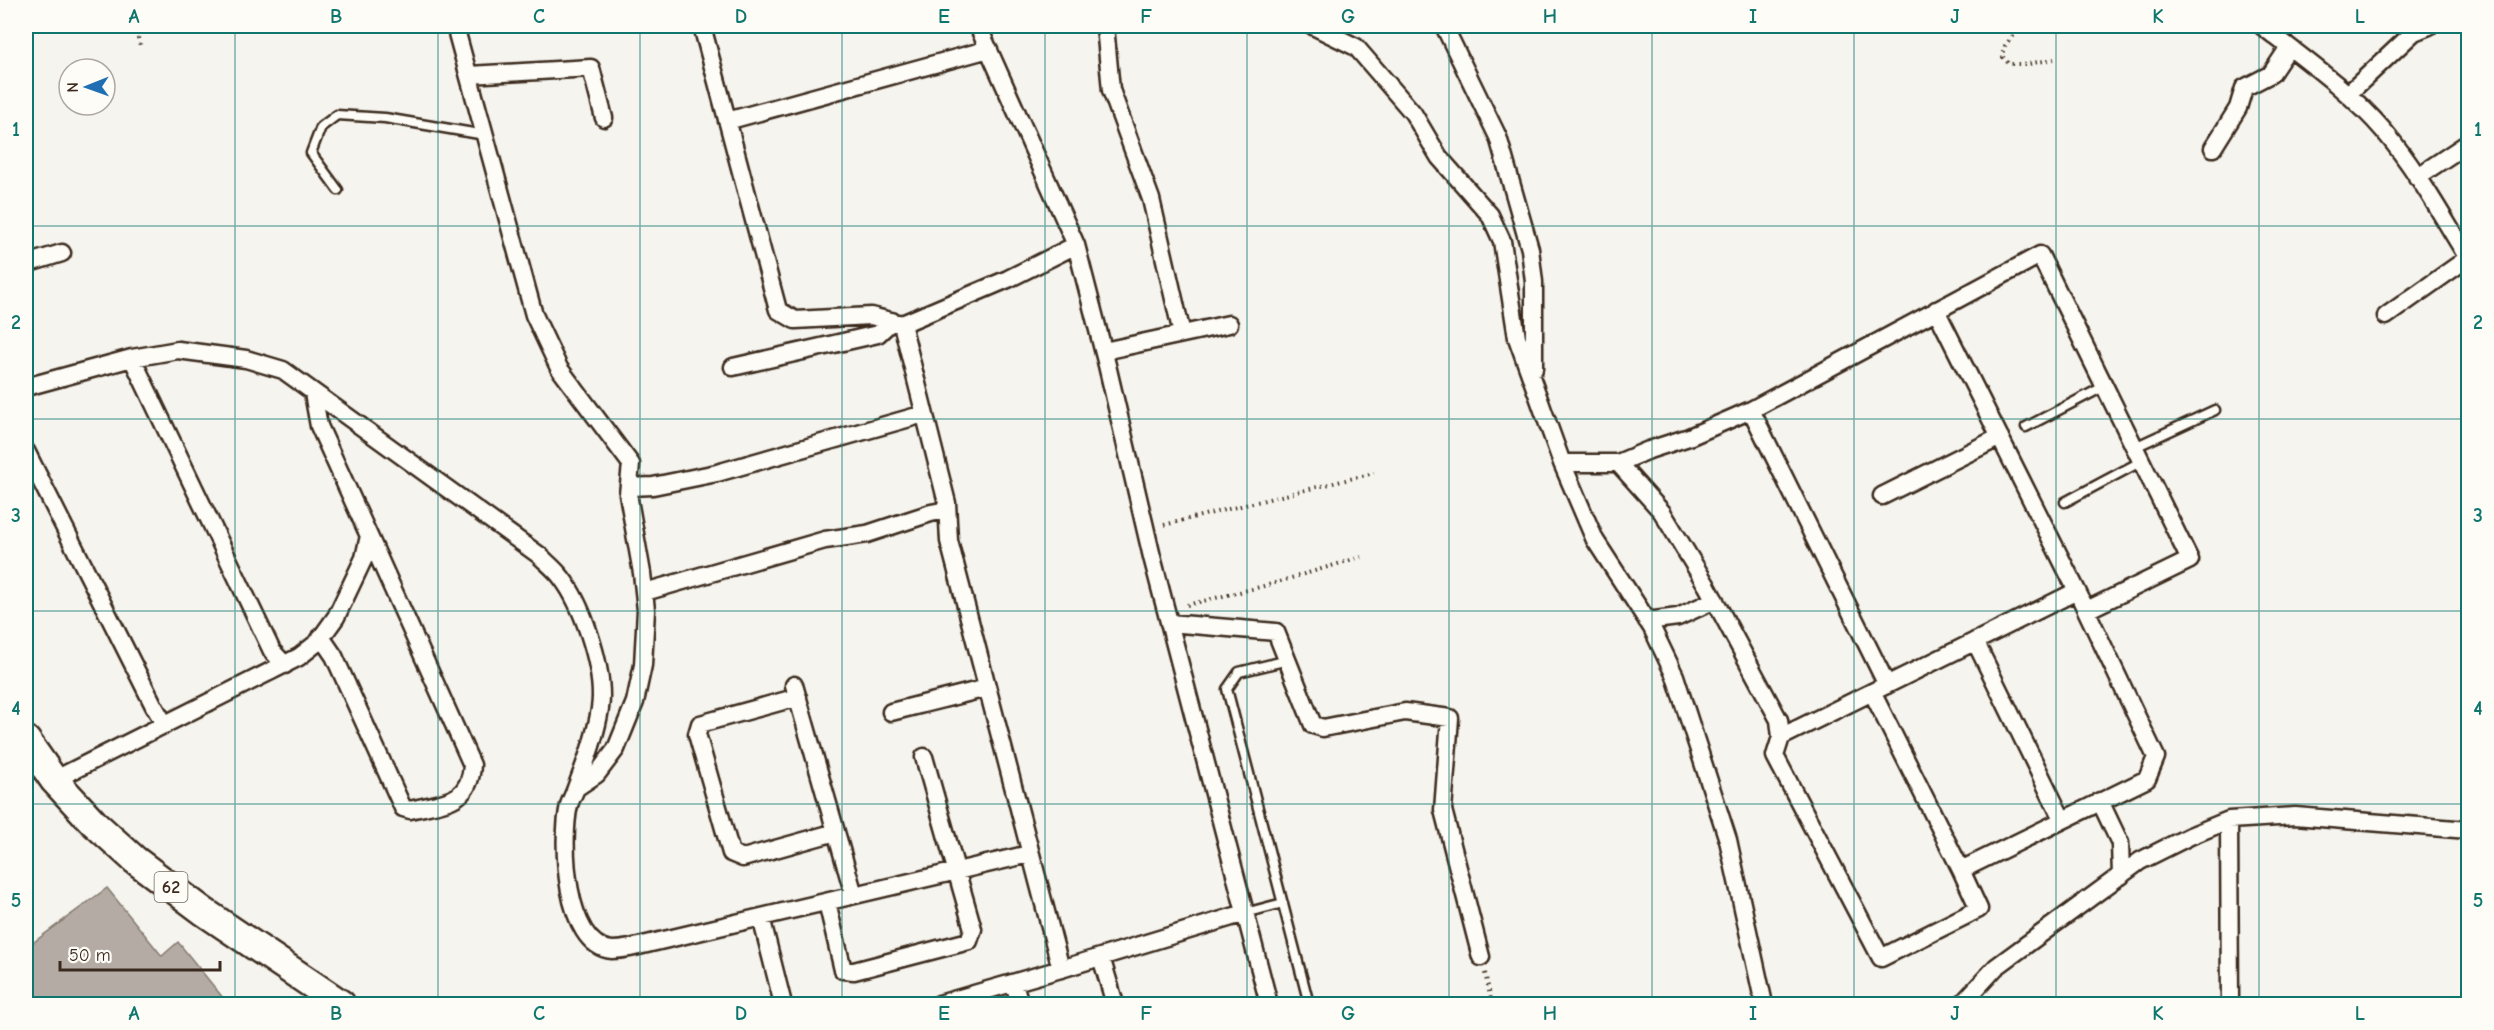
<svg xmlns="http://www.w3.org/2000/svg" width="2494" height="1030" viewBox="0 0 2494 1030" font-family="'Comic Neue',sans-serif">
  <rect width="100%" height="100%" fill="#f5f4ee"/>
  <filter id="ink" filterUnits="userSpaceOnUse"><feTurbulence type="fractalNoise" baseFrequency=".0167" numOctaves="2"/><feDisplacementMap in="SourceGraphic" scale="12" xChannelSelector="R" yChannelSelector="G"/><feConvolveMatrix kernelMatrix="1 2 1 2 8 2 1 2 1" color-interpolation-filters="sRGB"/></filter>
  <g filter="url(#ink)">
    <path fill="#b4aca4" stroke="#84786e" stroke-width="1.5" d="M 107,888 L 162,956 L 178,942 L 228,1004 L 26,1004 L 26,948 Z"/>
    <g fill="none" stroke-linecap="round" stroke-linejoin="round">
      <g stroke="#3b2a1e" stroke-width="13">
        <path id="lane" d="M 338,190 L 311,153 L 321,127 L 337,115 L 385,118 L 485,135
          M 2026,427 L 2105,386
          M 2135,447 L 2215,410
          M 2065,502 L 2142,461
          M 1288,660 L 1239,672 L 1227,689 L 1309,1004
          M 1245,913 L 1283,903"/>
      </g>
      <g stroke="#3b2a1e" stroke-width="21">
        <path id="street" d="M 455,26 L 534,315 L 559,368 L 631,464 L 628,494 L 642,573 L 646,610 L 643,665 L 635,702 L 616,749 L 597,774 L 576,788
          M 702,26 L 778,310 L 795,320 L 871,316 L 902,324 L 1008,279 L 1076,245
          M 978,26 L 1076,245 L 1107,365 L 1152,557 L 1269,1004
          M 1105,26 L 1111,90 L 1151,199 L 1182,334
          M 1313,26 L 1356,47 L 1413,113 L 1439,157 L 1490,215 L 1502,241 L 1517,338 L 1562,463 L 1595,540 L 1652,628 L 1675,676 L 1728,840 L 1764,1004
          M 1444,26 L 1498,137 L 1530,249 L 1534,282 L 1534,369
          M 2262,26 C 2304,59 2349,90 2384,131 C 2417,170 2442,216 2468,258
          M 469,75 L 591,68 L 604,118
          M 2348,94 L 2414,32 L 2429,26
          M 727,121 L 989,49
          M 2213,148 L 2238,108 L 2244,88 L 2271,74 L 2289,47
          M 2417,177 L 2468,143
          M 26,264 L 62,253
          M 1936,310 L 2077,591
          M 2386,316 L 2468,258
          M 902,324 L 947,503 L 949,541 L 1061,969 L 1245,913
          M 1104,351 L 1229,324
          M 132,358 L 272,651 L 285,665
          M 733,367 L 878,334 L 892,321
          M 26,387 L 132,358 L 178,350 L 246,359 L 283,370 L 539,555 C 546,562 555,569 561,577 C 583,605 601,662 601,696 C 601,722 585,765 576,788 C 574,794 571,799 569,805 C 561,839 564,946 612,950 C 618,950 625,949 630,948 L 1029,854
          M 1751,410 L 1887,685
          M 26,451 L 154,706 L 165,725
          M 1562,463 L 1618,463 L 1649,450 L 1689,437 L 1751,410 L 2040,255 L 2190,560 L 2087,610
          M 1618,463 L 1662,512 L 1707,586 L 1779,720 L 1781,737 L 1775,756 L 1881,958 L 1979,909 L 1961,870 L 2147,779 L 2156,757 L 2077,591 L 1781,737
          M 629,487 L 653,486 L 717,473 L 924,414
          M 1882,496 L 2000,437
          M 645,592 L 825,540 L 867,534 L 931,513 L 947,510
          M 1647,621 L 1678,617 L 1715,600
          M 1169,623 L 1276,632 L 1313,725 L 1323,728 L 1405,712 L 1450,718 L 1443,810 L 1481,957
          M 321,637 L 334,656 L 403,808 L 410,810 C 442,802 470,804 472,765 L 369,536
          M 1975,641 L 2062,819
          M 794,685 L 854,895
          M 1872,692 L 1961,870
          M 798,697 L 700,724 L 697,734 L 731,853 L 743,858 L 836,832
          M 891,712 L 987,688
          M 54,780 L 299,657 L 318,642 L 336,617 L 364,558 L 369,536 L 319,426 L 313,393
          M 2100,801 L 2120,843 L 2121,876
          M 2229,820 L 2230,1004
          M 827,902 L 843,970 L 854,971 L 969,941 L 973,929 L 924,757
          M 761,917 L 783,1004
          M 1101,957 L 1115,1004
          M 1014,983 L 1020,1004
          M 939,1004 L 1061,969
          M 1962,1004 L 1996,967 L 2140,861 L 2190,836 L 2229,820 L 2295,816 L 2468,830"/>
      </g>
      <g stroke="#3b2a1e" stroke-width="32">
        <path id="primary" d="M 26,740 L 54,780 L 93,822 L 135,860 L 203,911 L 341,1004"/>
      </g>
      <path stroke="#3b2a1e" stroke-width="4" stroke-dasharray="1.5 4.5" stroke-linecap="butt" d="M 135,26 L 141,49
        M 2020,26 L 2005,46 L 2003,57 L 2009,64 L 2028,64 L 2054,59
        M 1164,525 L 1374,473
        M 1187,605 L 1268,585 L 1361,557
        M 1485,973 L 1492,1004"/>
      <use href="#lane" stroke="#fdfcf7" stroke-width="8"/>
      <use href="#street" stroke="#fdfcf7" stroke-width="16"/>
      <use href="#primary" stroke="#fdfcf7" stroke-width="27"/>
    </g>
  </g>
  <path fill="none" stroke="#0f766e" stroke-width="1.5" stroke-opacity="0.55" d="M 235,26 L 235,1004M 438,26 L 438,1004M 640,26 L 640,1004M 842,26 L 842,1004M 1045,26 L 1045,1004M 1247,26 L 1247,1004M 1449,26 L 1449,1004M 1652,26 L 1652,1004M 1854,26 L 1854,1004M 2056,26 L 2056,1004M 2259,26 L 2259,1004M 26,226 L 2468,226M 26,419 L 2468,419M 26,611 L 2468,611M 26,804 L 2468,804"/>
  <g text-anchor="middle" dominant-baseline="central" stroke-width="6" stroke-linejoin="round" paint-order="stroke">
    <rect fill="#fdfcf7" stroke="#75695f" stroke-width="1.5" x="154.5" y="872" width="33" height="30" rx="4.5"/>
    <g font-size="18" font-weight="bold" fill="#3b2a1e">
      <text x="171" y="887">62</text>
    </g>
  </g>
  <rect width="2494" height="1030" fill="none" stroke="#fdfcf7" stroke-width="66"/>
  <g transform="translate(87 87) rotate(269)"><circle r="28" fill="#fdfcf7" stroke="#afa8a0" stroke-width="1.5"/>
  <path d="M0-4.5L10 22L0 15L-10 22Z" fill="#1f6fb2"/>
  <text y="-9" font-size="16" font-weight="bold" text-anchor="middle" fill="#3b2a1e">N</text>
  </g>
  <path d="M60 961v9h160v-9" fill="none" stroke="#3b2a1e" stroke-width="3"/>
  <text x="69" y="961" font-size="18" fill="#3b2a1e" stroke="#fdfcf7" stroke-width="4.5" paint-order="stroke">50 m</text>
  <rect x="33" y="33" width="2428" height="964" fill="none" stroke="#0f766e" stroke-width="2"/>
  <g font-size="20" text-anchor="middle" font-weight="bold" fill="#0f766e">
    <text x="134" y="23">A</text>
    <text x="336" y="23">B</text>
    <text x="539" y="23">C</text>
    <text x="741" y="23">D</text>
    <text x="944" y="23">E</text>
    <text x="1146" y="23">F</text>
    <text x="1348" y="23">G</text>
    <text x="1550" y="23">H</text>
    <text x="1753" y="23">I</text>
    <text x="1955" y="23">J</text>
    <text x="2158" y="23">K</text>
    <text x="2360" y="23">L</text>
    <text x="16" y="136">1</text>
    <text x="2478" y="136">1</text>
    <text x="16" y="329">2</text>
    <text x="2478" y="329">2</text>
    <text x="16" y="522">3</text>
    <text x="2478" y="522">3</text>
    <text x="16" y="715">4</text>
    <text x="2478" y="715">4</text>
    <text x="16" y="907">5</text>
    <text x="2478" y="907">5</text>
    <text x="134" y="1020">A</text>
    <text x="336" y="1020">B</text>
    <text x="539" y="1020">C</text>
    <text x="741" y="1020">D</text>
    <text x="944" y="1020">E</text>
    <text x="1146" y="1020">F</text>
    <text x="1348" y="1020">G</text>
    <text x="1550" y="1020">H</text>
    <text x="1753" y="1020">I</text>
    <text x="1955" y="1020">J</text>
    <text x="2158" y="1020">K</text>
    <text x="2360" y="1020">L</text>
  </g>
</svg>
